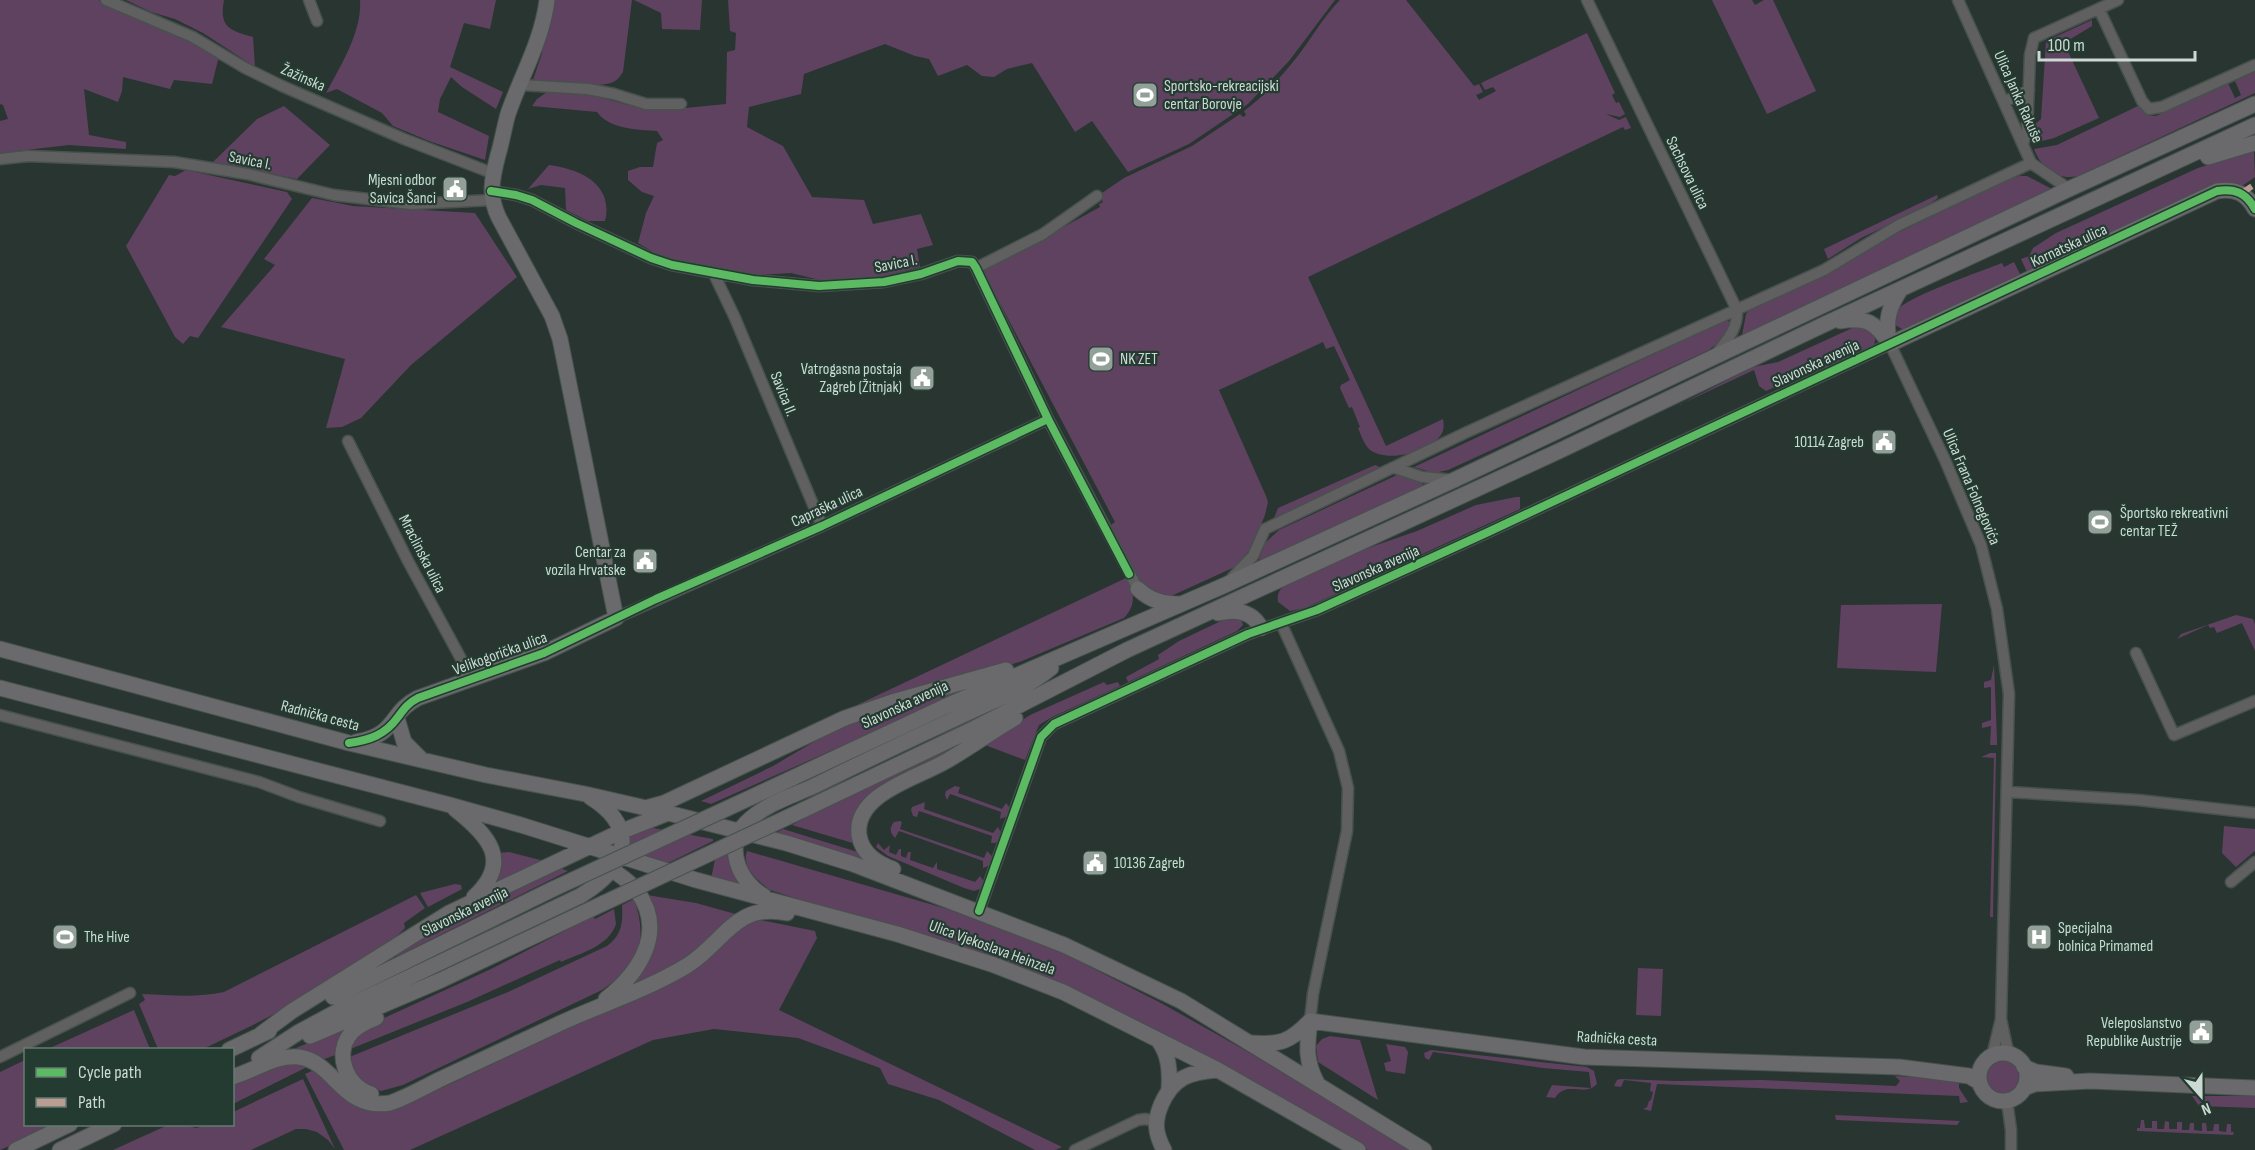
<svg xmlns="http://www.w3.org/2000/svg" width="2255" height="1150" viewBox="0 0 2255 1150" font-family="'Sofia Sans Condensed',sans-serif">
  <rect width="100%" height="100%" fill="#293530"/>
  <path fill="#5f4260" d="M 0,0 L 98,0 L 178,34 L 229,61 L 218,60 L 212,84 L 174,80 L 170,89 L 123,77 L 122,91 L 118,102 L 84,89 L 89,135 L 126,142 L 126,149 L 69,145 L 0,153 L 0,121 L 8,119 L 3,105 L 0,104 Z
    M 126,0 L 224,0 C 219,27 229,30 253,37 L 255,67 L 203,33 L 175,19 L 151,12 Z
    M 360,0 L 496,0 L 490,29 L 464,23 L 450,67 L 503,92 L 496,109 L 462,87 L 451,77 L 440,99 L 438,112 L 489,136 L 485,160 L 429,141 L 393,126 L 382,113 L 337,89 L 326,93 C 341,65 362,32 360,0 Z
    M 551,0 L 632,0 L 623,72 C 620,76 618,80 613,82 C 601,88 546,86 533,80 L 542,53 L 541,46 Z
    M 634,0 L 702,0 L 700,30 L 662,29 L 661,13 Z
    M 728,0 L 1335,0 L 1289,61 L 1248,104 L 1189,144 L 1128,172 L 1092,121 L 1075,132 L 1032,63 L 1007,69 L 994,77 L 982,76 L 967,65 L 938,76 L 929,59 L 915,56 L 885,44 L 804,74 L 801,94 L 749,107 L 747,127 L 783,146 L 812,197 L 864,200 L 873,224 L 921,214 L 933,245 L 917,249 L 920,267 L 884,276 L 845,279 L 820,280 L 791,273 L 741,276 L 670,262 L 638,243 L 646,213 L 654,196 L 642,192 L 628,180 L 628,171 L 640,167 L 653,167 L 657,143 L 663,140 L 657,131 C 638,130 609,129 597,112 L 532,106 L 537,99 L 547,92 L 581,92 L 635,107 L 665,110 L 726,104 L 727,52 L 735,50 L 736,33 L 730,31 Z
    M 1340,0 L 1406,0 L 1474,86 L 1479,84 L 1483,92 L 1476,95 L 1479,100 L 1496,91 L 1493,87 L 1485,90 L 1481,83 L 1587,33 L 1615,93 L 1612,95 L 1616,103 L 1619,102 L 1625,114 L 1620,117 L 1606,114 L 1619,120 L 1626,117 L 1631,128 L 1625,130 L 1623,127 L 1308,277 L 1386,446 L 1443,419 C 1444,424 1444,429 1442,433 C 1432,452 1386,464 1369,449 C 1364,444 1361,435 1358,428 L 1360,427 L 1352,407 L 1349,408 L 1340,388 L 1341,385 L 1350,380 L 1334,346 L 1326,349 L 1323,342 L 1219,390 L 1266,496 L 1268,502 L 1265,515 L 1252,547 L 1237,566 L 1169,597 L 1144,590 L 1111,525 L 1115,522 L 983,271 L 1100,207 L 1099,204 L 1103,202 L 1099,195 L 1124,178 L 1192,146 L 1240,114 L 1243,117 L 1246,115 L 1244,111 C 1264,96 1282,76 1297,57 C 1312,38 1323,17 1340,0 Z
    M 1712,0 L 1752,0 L 1755,5 L 1764,0 L 1773,0 L 1816,91 L 1767,114 Z
    M 2092,20 L 2092,26 L 2064,43 L 2099,118 L 2054,138 L 2034,143 L 2033,126 L 2041,119 L 2046,41 Z
    M 2255,71 L 2255,93 L 2078,176 C 2058,181 2041,168 2034,149 L 2057,145 L 2140,105 L 2147,115 L 2156,116 L 2228,83 L 2235,98 L 2241,95 L 2235,81 Z
    M 284,106 L 330,145 L 297,179 L 213,162 L 257,119 Z
    M 2252,151 L 2254,152 L 2255,177 L 2242,186 L 2232,183 L 2219,184 L 2027,272 L 2021,259 L 2029,256 L 2033,248 L 2056,233 L 2198,168 Z
    M 549,165 C 580,169 614,184 605,221 L 588,221 L 566,210 L 565,188 L 541,185 L 528,189 Z
    M 186,170 L 287,192 L 292,199 L 198,338 L 190,336 L 183,344 L 175,337 L 126,246 L 169,175 L 175,176 Z
    M 2020,176 L 2027,176 L 2050,188 L 2051,192 L 1745,338 L 1742,335 L 1746,314 L 1749,310 L 1865,249 L 2010,178 Z
    M 1937,195 L 1938,198 L 1925,207 L 1861,238 L 1828,259 L 1824,249 Z
    M 312,198 L 353,206 L 475,213 L 517,277 L 411,365 L 361,418 L 342,427 L 326,428 L 345,359 L 221,327 L 275,265 L 264,259 Z
    M 2014,262 L 2021,276 L 1904,330 L 1895,325 C 1894,320 1893,316 1896,311 C 1906,297 1982,271 2002,263 L 2004,267 Z
    M 1726,320 L 1730,322 C 1728,335 1719,342 1709,350 L 1448,470 L 1434,473 L 1414,467 Z
    M 1859,325 L 1864,325 L 1876,336 L 1874,345 L 1815,374 L 1812,370 L 1766,391 L 1759,386 L 1754,370 L 1679,405 L 1753,367 L 1778,362 Z
    M 1375,465 L 1382,468 L 1274,518 L 1278,508 Z
    M 1397,475 L 1422,483 L 1424,486 L 1260,561 L 1259,559 L 1265,543 L 1279,530 Z
    M 1516,497 L 1520,497 L 1520,509 L 1305,608 L 1290,611 L 1278,602 C 1277,594 1279,590 1285,585 L 1368,548 L 1417,531 L 1476,505 Z
    M 1126,578 C 1134,593 1137,604 1124,618 L 1022,661 L 986,673 L 858,707 L 857,705 Z
    M 1942,604 L 1936,672 L 1837,668 L 1841,605 Z
    M 2236,615 L 2253,619 L 2255,624 L 2255,651 L 2242,623 L 2217,633 L 2214,627 L 2210,628 L 2208,625 L 2177,639 L 2181,634 Z
    M 1227,618 L 1241,618 L 1243,625 L 1237,631 L 1128,682 L 1126,677 L 1159,659 L 1158,655 L 1179,641 Z
    M 1994,665 L 1997,740 L 1997,745 L 1990,745 L 1991,726 L 1982,728 L 1982,723 L 1991,720 L 1991,687 L 1984,688 L 1984,682 L 1991,680 Z
    M 1104,682 L 1107,685 L 1118,682 L 1120,686 L 1052,717 L 1039,725 L 1025,760 L 985,745 L 1030,715 Z
    M 953,692 L 955,693 L 954,696 L 711,804 L 701,801 L 773,766 L 822,737 L 871,715 Z
    M 973,738 L 884,786 L 856,844 L 792,825 L 820,809 L 954,745 Z
    M 1990,753 L 1996,753 L 1993,917 L 1990,917 L 1994,758 L 1981,757 Z
    M 955,786 L 960,787 L 958,793 L 1002,809 L 1006,803 L 1010,808 L 1008,816 L 1000,819 L 1001,812 L 950,794 L 947,800 L 945,795 L 946,791 Z
    M 925,802 L 924,809 L 993,833 L 998,827 L 1001,833 L 999,840 L 995,843 L 991,843 L 992,836 L 919,811 L 917,817 L 913,816 L 911,810 L 912,807 Z
    M 900,821 L 902,822 L 900,829 L 984,858 L 987,851 L 992,856 L 991,865 L 983,868 L 983,861 L 899,831 L 895,838 C 890,833 889,828 894,822 Z
    M 2224,826 L 2255,829 L 2255,851 L 2236,867 L 2222,853 Z
    M 653,828 L 713,839 L 713,841 L 664,865 L 628,852 L 628,834 Z
    M 783,829 L 861,853 L 864,861 L 774,834 Z
    M 719,840 L 729,843 L 730,866 L 739,885 L 711,879 Z
    M 878,843 L 884,850 L 890,845 L 889,852 L 896,855 L 899,849 L 901,849 L 901,856 L 906,858 L 908,852 L 911,852 L 910,860 L 933,868 L 937,862 L 937,869 L 975,882 L 980,876 L 984,882 L 983,888 L 974,891 L 964,888 L 888,856 L 876,847 Z
    M 747,851 L 985,920 L 1055,949 L 1161,1003 L 1243,1049 L 1410,1150 L 1368,1150 L 1200,1053 L 1055,982 L 770,890 C 758,881 741,868 747,851 Z
    M 509,852 L 544,861 L 495,884 L 493,882 L 498,853 Z
    M 557,867 L 568,871 L 398,956 L 394,956 L 433,929 Z
    M 455,884 L 461,885 L 462,889 L 428,907 L 420,893 Z
    M 416,895 L 425,908 L 404,923 L 405,928 L 390,943 L 309,996 L 251,1026 L 203,1049 L 158,1049 L 139,1004 L 145,1000 L 142,994 C 169,995 197,998 224,992 Z
    M 647,895 L 696,903 L 739,915 L 680,963 L 632,986 C 662,947 656,940 647,895 Z
    M 634,899 C 649,942 638,965 602,990 L 403,1085 L 381,1091 L 361,1084 L 347,1058 L 508,992 L 607,946 C 622,935 623,923 622,905 Z
    M 614,909 L 616,924 C 609,946 581,953 561,962 L 560,960 L 467,1002 L 348,1050 L 351,1042 L 371,1024 L 491,969 L 593,916 L 595,919 Z
    M 751,918 L 815,931 L 817,938 L 779,1010 L 1062,1147 L 1055,1150 L 1035,1150 L 939,1100 L 888,1084 L 880,1068 L 798,1038 L 714,1029 L 653,1040 L 410,1150 L 344,1150 L 305,1074 L 314,1070 L 347,1097 L 412,1102 L 588,1019 Z
    M 1638,968 L 1663,969 L 1661,1016 L 1636,1015 Z
    M 134,1010 L 150,1049 L 47,1049 L 50,1048 Z
    M 345,1028 L 338,1054 L 319,1061 L 295,1051 L 296,1048 Z
    M 1330,1036 L 1360,1040 L 1378,1100 L 1318,1062 L 1316,1046 L 1322,1039 Z
    M 1386,1044 L 1405,1047 L 1408,1052 L 1405,1074 L 1386,1071 L 1384,1063 L 1391,1061 Z
    M 1431,1050 L 1587,1067 L 1594,1071 L 1597,1084 C 1584,1098 1567,1079 1555,1098 L 1546,1097 L 1552,1085 L 1591,1088 L 1589,1072 L 1543,1068 L 1433,1052 L 1429,1060 L 1425,1058 L 1424,1053 Z
    M 25,1060 L 26,1124 L 49,1125 L 30,1137 L 0,1150 L 0,1072 Z
    M 286,1061 L 309,1066 L 233,1104 L 233,1083 Z
    M1987 1077a16 16 0 1 1 32 0a16 16 0 1 1-32 0Z
    M 1895,1076 L 1959,1079 L 1959,1088 L 1968,1102 L 1960,1103 L 1959,1096 L 1657,1084 L 1651,1111 L 1643,1109 L 1647,1107 L 1649,1101 L 1651,1100 L 1653,1092 L 1650,1091 L 1651,1083 L 1624,1080 L 1621,1087 L 1614,1086 L 1617,1080 L 1621,1079 L 1676,1081 L 1761,1080 L 1896,1086 L 1900,1081 Z
    M 303,1079 L 335,1149 L 328,1140 L 317,1132 L 306,1129 L 296,1129 L 251,1150 L 113,1150 L 168,1125 L 185,1125 L 196,1128 L 206,1125 L 232,1124 L 233,1112 Z
    M 2192,1096 L 2255,1096 L 2255,1108 L 2199,1106 Z
    M 1835,1115 L 1960,1121 L 1957,1125 L 1836,1120 Z
    M 2141,1120 L 2144,1120 L 2145,1128 L 2152,1128 L 2152,1121 L 2157,1121 L 2157,1129 L 2164,1129 L 2165,1121 L 2169,1122 L 2169,1129 L 2177,1129 L 2177,1122 L 2182,1122 L 2182,1130 L 2189,1130 L 2190,1123 L 2194,1123 L 2194,1130 L 2202,1131 L 2202,1123 L 2206,1123 L 2207,1131 L 2213,1131 L 2214,1124 L 2219,1124 L 2219,1131 L 2226,1132 L 2227,1124 L 2231,1124 L 2231,1132 L 2234,1132 L 2233,1135 L 2137,1131 L 2137,1128 L 2140,1128 Z"/>
  <g fill="none" stroke-linecap="round" stroke-linejoin="round">
    <g stroke="#47524d" stroke-width="13">
      <path id="street" d="M 106,0 L 193,37 L 245,68 L 282,86 L 404,139 L 492,173
        M 309,0 L 317,21
        M 1587,0 L 1737,310 C 1738,328 1728,339 1717,353
        M 1958,0 L 2031,163 L 2069,189
        M 2099,9 L 2142,101 L 2149,109 L 2162,107 L 2255,65
        M 521,85 L 588,89 L 614,94 L 646,104 L 681,104
        M 2004,102 L 2029,90
        M 2023,143 L 2027,133 L 2030,55 L 2034,38 L 2118,0
        M 0,159 L 28,156 L 174,162 L 247,174 L 334,195 L 411,204 L 492,200
        M 491,191 L 516,195 L 532,200 L 576,223 L 651,258 L 672,265 L 753,280 L 819,286 L 884,282 L 921,274 L 958,261 L 972,262 L 976,268 L 1048,419 L 1138,589
        M 976,268 L 1043,234 L 1097,196
        M 714,274 L 735,318 L 822,526
        M 348,441 L 408,561 L 472,679
        M 1395,468 L 1422,477 L 1454,480
        M 1232,578 L 1253,556 L 1265,529 L 1465,433 L 1824,270 L 1899,225 L 2031,163
        M 616,618 L 822,526 L 1048,419
        M 1281,623 L 1339,751 L 1348,788 L 1347,831 L 1313,994 L 1310,1021
        M 2136,653 L 2174,735 L 2255,701
        M 0,715 L 259,782 L 299,797 L 380,821
        M 2008,792 L 2138,800 L 2255,813
        M 2231,882 L 2255,862
        M 979,911 L 1041,737 L 1054,724 L 1248,634 L 1317,610 L 1486,533 L 1890,344 L 1945,460 L 1981,545 L 1997,609 L 2009,694 L 2001,1019 L 2007,1047 L 2011,1055
        M 1992,1056 L 2001,1019
        M 0,1057 L 130,993
        M 2007,1101 L 2011,1130 L 2011,1150
        M 1075,1150 L 1138,1120 L 1145,1119 L 1156,1121"/>
    </g>
    <g stroke="#47524d" stroke-width="17">
      <path id="secondary" d="M 2208,157 L 2255,143
        M 1840,321 C 1867,317 1875,322 1890,344
        M 1889,341 C 1885,321 1889,306 1901,289
        M 1890,344 L 2217,191 C 2235,188 2246,193 2255,209
        M 1138,589 C 1151,601 1163,604 1181,604
        M 1218,613 C 1236,609 1252,611 1261,628
        M 0,649 L 349,743 L 486,775 L 585,794 L 668,813 L 786,843 L 853,864 L 1064,945 L 1181,1001 L 1424,1150
        M 0,688 L 450,805 L 521,825 L 696,880 L 897,934 L 994,965 L 1063,992 L 1218,1070 L 1358,1150
        M 397,718 L 404,742 L 420,758
        M 356,742 C 398,735 389,712 418,698 L 544,653 L 616,618 L 560,339 L 552,316 L 499,218 C 488,196 492,178 498,155 C 502,142 504,128 508,114 C 521,76 542,41 547,0
        M 754,796 L 944,707 L 1223,586 L 1454,480 L 2069,189 L 2255,104
        M 649,807 L 664,803 L 845,718 L 892,702 L 1006,670
        M 455,809 C 488,835 513,861 474,897
        M 803,810 L 975,728 L 1127,650 L 1559,451 L 1825,324 L 2255,125
        M 605,864 C 615,873 628,879 637,891 C 667,932 639,973 606,999
        M 893,869 C 877,863 862,854 859,835 C 854,793 919,778 948,760 C 971,747 992,731 1015,718
        M 764,896 C 739,882 724,846 746,823 C 763,805 792,796 814,786 C 863,762 913,738 963,715 C 992,701 1026,689 1051,668
        M 333,997 L 553,889
        M 1310,1021 L 1584,1057 L 1899,1067 L 1969,1076 L 1979,1082
        M 1310,1021 C 1307,1046 1305,1060 1317,1083
        M 261,1034 L 292,1011 L 449,913 L 620,832 L 668,813
        M 310,1036 L 439,981 L 604,903
        M 1158,1040 C 1169,1054 1170,1071 1169,1088
        M 1252,1043 C 1280,1045 1290,1042 1310,1021
        M 229,1050 L 269,1031
        M1979 1077a24 24 0 1 1 48 0a24 24 0 1 1-48 0Z
        M 259,1058 L 299,1032 L 338,1011 L 580,896 C 625,869 642,829 590,797
        M 2024,1067 L 2036,1072 L 2066,1076
        M 232,1077 C 254,1071 276,1054 299,1057 C 335,1062 342,1111 390,1103 C 408,1097 426,1086 443,1078 C 483,1059 523,1041 563,1022 C 605,1003 649,989 688,965 C 725,941 736,902 787,913
        M 2024,1088 L 2035,1084 L 2090,1081 L 2255,1088
        M 371,1094 C 346,1086 333,1053 352,1032 C 358,1026 368,1021 376,1018
        M 16,1150 L 70,1124
        M 60,1150 L 114,1124
        M 1164,1150 C 1155,1133 1154,1122 1161,1105 C 1173,1077 1190,1072 1218,1070"/>
    </g>
    <use href="#street" stroke="#606061" stroke-width="10"/>
    <use href="#secondary" stroke="#6a696c" stroke-width="15"/>
    <g stroke="#47524d" stroke-width="17" stroke-linecap="butt">
      <path id="secondary-bridge" d="M 553,889 L 754,796
        M 604,903 L 803,810"/>
    </g>
    <use href="#secondary-bridge" stroke="#6a696c" stroke-width="15"/>
    <path stroke="#b99d93" stroke-width="6" stroke-dasharray="12 6" stroke-linecap="butt" d="M 2242,193 L 2255,184"/>
    <g stroke="#233b31" stroke-width="11">
      <path id="cycleway" d="M 491,191 L 516,195 L 532,200 L 576,223 L 651,258 L 672,265 L 753,280 L 819,286 L 884,282 L 921,274 L 958,261 L 972,262 L 976,268 L 1048,419 L 1129,574
        M 349,743 C 370,740 385,735 398,717 C 404,709 408,703 418,698 L 544,653 L 656,599 L 822,526 L 1048,419
        M 979,911 L 1041,737 L 1054,724 L 1248,634 L 1317,610 L 1486,533 L 2217,191 C 2235,188 2246,193 2255,209"/>
    </g>
    <use href="#cycleway" stroke="#5cba63" stroke-width="8"/>
  </g>
  <defs>
    <g id="stadium-square" transform="scale(1.35)"><rect x="-9" y="-9" width="18" height="18" rx="4" fill="#93a09a" stroke="#233b31"/><path d="M0-5a6.5 5 0 1 0 0 10a6.5 5 0 1 0 0-10ZM-3.5-1.8h7v3.6h-7Z" fill="#fff"/></g>
    <g id="civic-square" transform="scale(1.35)"><rect x="-9" y="-9" width="18" height="18" rx="4" fill="#93a09a" stroke="#233b31"/><path d="M-.6-6.5H3V-4.5H.6V-3L4-1V1h2V6H-6V1h2V-1L-.6-3ZM-1.2 2.5V6h2.4V2.5Z" fill="#fff"/></g>
    <g id="hospital-square" transform="scale(1.35)"><rect x="-9" y="-9" width="18" height="18" rx="4" fill="#93a09a" stroke="#233b31"/><path d="M-5-5h3v3.5h4V-5h3V5h-3V1.5h-4V5h-3Z" fill="#fff"/></g>
  </defs>
  <g fill-rule="evenodd">
    <use href="#stadium-square" x="1145" y="95"/>
    <use href="#civic-square" x="455" y="189"/>
    <use href="#stadium-square" x="1101" y="359"/>
    <use href="#civic-square" x="922" y="378"/>
    <use href="#civic-square" x="1884" y="442"/>
    <use href="#stadium-square" x="2100" y="522"/>
    <use href="#civic-square" x="645" y="561"/>
    <use href="#civic-square" x="1095" y="863"/>
    <use href="#stadium-square" x="65" y="937"/>
    <use href="#hospital-square" x="2039" y="937"/>
    <use href="#civic-square" x="2201" y="1032"/>
  </g>
  <g text-anchor="middle" dominant-baseline="central" stroke-width="4.5" stroke-linejoin="round" paint-order="stroke">
    <g font-size="16" fill="#ccdad3" stroke="#233b31">
      <text transform="translate(303 78) rotate(24)">Žažinska</text>
      <text transform="translate(2018 97) rotate(66)">Ulica Janka Rakuše</text>
      <text transform="translate(250 161) rotate(11)">Savica I.</text>
      <text transform="translate(1687 173) rotate(64)">Sachsova ulica</text>
      <text transform="translate(2069 246) rotate(-25)">Kornatska ulica</text>
      <text transform="translate(896 264) rotate(-11)">Savica I.</text>
      <text transform="translate(1816 364) rotate(-25)">Slavonska avenija</text>
      <text transform="translate(783 394) rotate(68)">Savica II.</text>
      <text transform="translate(1971 487) rotate(67)">Ulica Frana Folnegovića</text>
      <text transform="translate(827 507) rotate(-25)">Capraška ulica</text>
      <text transform="translate(422 554) rotate(63)">Mraclinska ulica</text>
      <text transform="translate(1376 569) rotate(-24)">Slavonska avenija</text>
      <text transform="translate(500 654) rotate(-20)">Velikogorička ulica</text>
      <text transform="translate(905 705) rotate(-25)">Slavonska avenija</text>
      <text transform="translate(320 716) rotate(15)">Radnička cesta</text>
      <text transform="translate(465 912) rotate(-26)">Slavonska avenija</text>
      <text transform="translate(992 948) rotate(20)">Ulica Vjekoslava Heinzela</text>
      <text transform="translate(1617 1039) rotate(3)">Radnička cesta</text>
    </g>
    <g font-size="16" fill="#ccdad3" stroke="#233b31" text-anchor="start">
      <text x="1164" y="86">Sportsko-rekreacijski<tspan x="1164" dy="18">centar Borovje</tspan></text>
      <text x="436" y="180" text-anchor="end">Mjesni odbor<tspan x="436" dy="18">Savica Šanci</tspan></text>
      <text x="1120" y="359">NK ZET</text>
      <text x="902" y="369" text-anchor="end">Vatrogasna postaja<tspan x="902" dy="18">Zagreb (Žitnjak)</tspan></text>
      <text x="1864" y="442" text-anchor="end">10114 Zagreb</text>
      <text x="2120" y="513">Športsko rekreativni<tspan x="2120" dy="18">centar TEŽ</tspan></text>
      <text x="626" y="552" text-anchor="end">Centar za<tspan x="626" dy="18">vozila Hrvatske</tspan></text>
      <text x="1114" y="863">10136 Zagreb</text>
      <text x="2058" y="928">Specijalna<tspan x="2058" dy="18">bolnica Primamed</tspan></text>
      <text x="84" y="937">The Hive</text>
      <text x="2182" y="1023" text-anchor="end">Veleposlanstvo<tspan x="2182" dy="18">Republike Austrije</tspan></text>
    </g>
  </g>
  <rect x="24" y="1048" width="210" height="78" fill="#233b31" stroke="#677b72" stroke-width="1.5"/>
  <rect x="36" y="1068" width="30" height="9" fill="#5cba63" stroke="#677b72" stroke-width="1.5"/>
  <text x="78" y="1078" font-size="18" fill="#ccdad3">Cycle path</text>
  <rect x="36" y="1098" width="30" height="9" fill="#b99d93" stroke="#677b72" stroke-width="1.5"/>
  <text x="78" y="1108" font-size="18" fill="#ccdad3">Path</text>
  <g transform="translate(2201 1096) rotate(159)" stroke="#233b31" stroke-width="4.5" paint-order="stroke">
  <path d="M0-4.5L10 22L0 15L-10 22Z" fill="#ccdad3"/>
  <text y="-9" font-size="16" font-weight="bold" text-anchor="middle" fill="#ccdad3">N</text>
  </g>
  <path d="M2039 51v9h156v-9" fill="none" stroke="#ccdad3" stroke-width="3"/>
  <text x="2048" y="51" font-size="18" fill="#ccdad3" stroke="#233b31" stroke-width="4.5" paint-order="stroke">100 m</text>
</svg>
